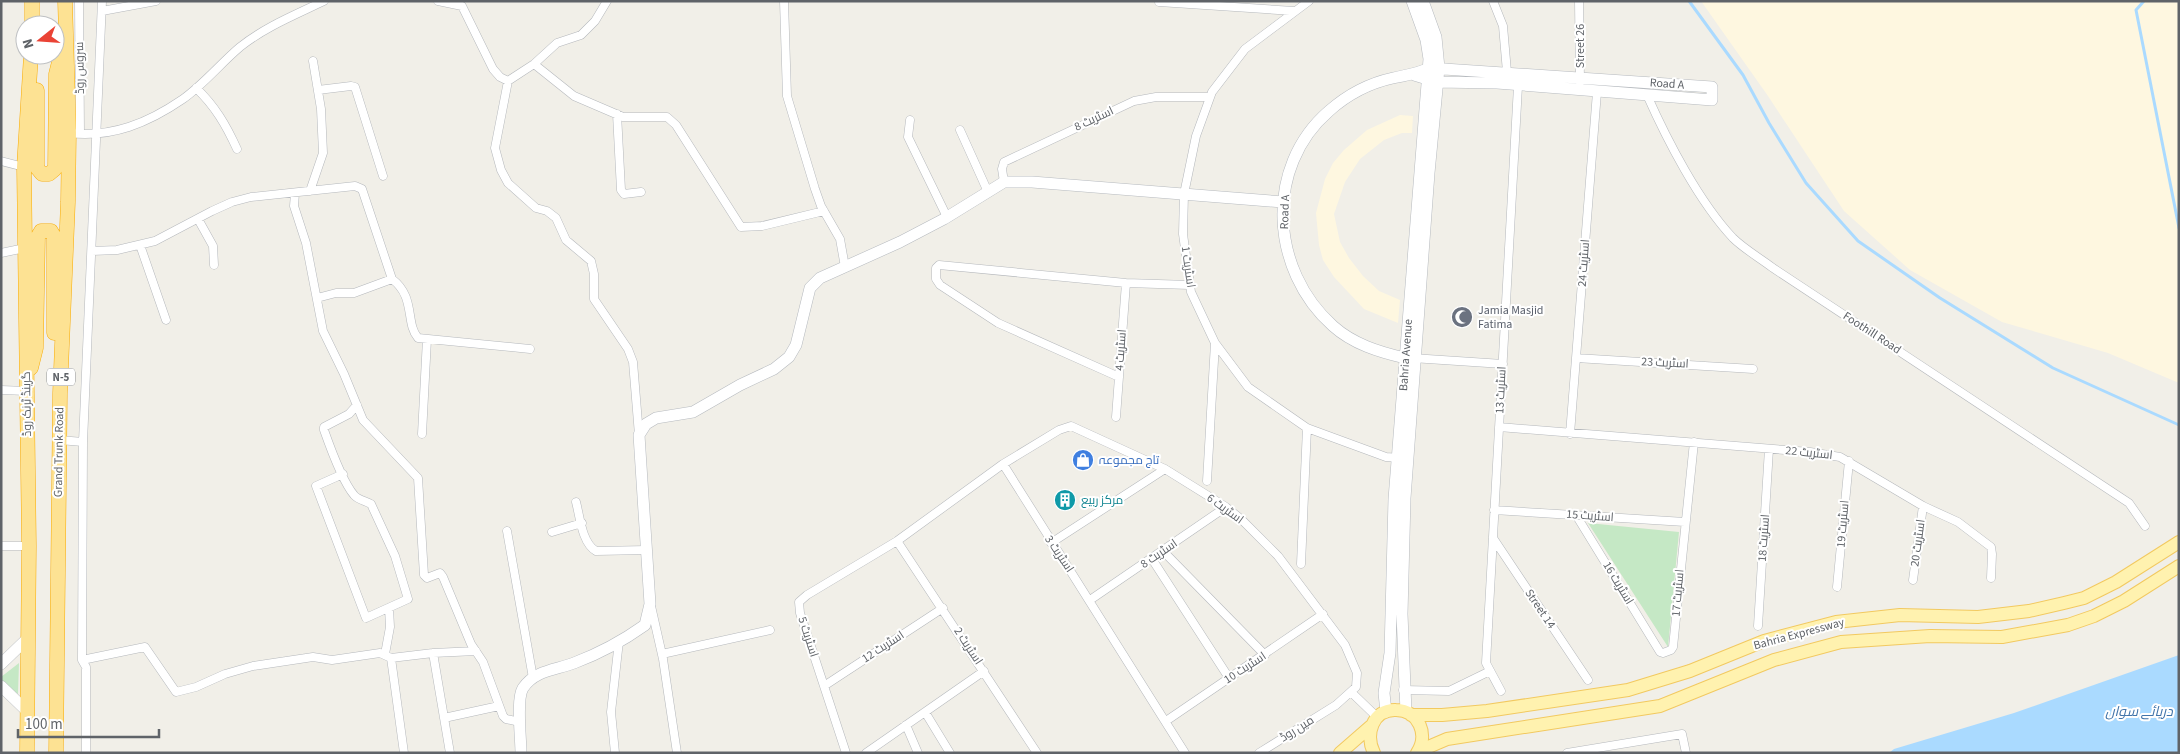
<svg xmlns="http://www.w3.org/2000/svg" width="2180" height="754" viewBox="0 0 2180 754" font-family="'Source Sans 3',Cairo,sans-serif">
  <rect width="100%" height="100%" fill="#f1efe8"/>
  <path fill="#fef7e0" d="M 1701,1 L 2179,1 L 2179,383 L 2108,353 L 2002,322 L 1910,270 L 1844,211 L 1768,96 Z
    M 1400,115 L 1413,116 L 1412,133 L 1402,133 L 1384,140 L 1360,159 L 1345,182 L 1334,214 L 1340,242 L 1349,258 L 1363,276 L 1379,291 L 1400,300 L 1398,323 L 1364,309 L 1334,277 L 1323,260 L 1319,245 L 1316,213 L 1325,179 L 1333,163 L 1344,150 L 1367,130 Z"/>
  <path fill="#c5e8c5" d="M 1588,523 L 1679,532 L 1668,647 Z
    M 19,663 L 18,694 L 1,682 L 1,677 Z"/>
  <path fill="#aadaff" d="M 2179,655 L 2179,753 L 1889,753 L 1894,749 L 2014,713 Z"/>
  <g fill="none" stroke-linecap="round" stroke-linejoin="round">
    <path stroke="#aadaff" stroke-width="3" d="M 1689,1 L 1743,75 L 1769,123 L 1806,183 L 1858,241 L 1940,298 L 2053,368 L 2179,425
      M 2144,1 L 2136,10 L 2179,228"/>
    <g stroke="#b5b8bc" stroke-width="9">
      <path id="street" d="M 79,1 L 80,134
        M 438,1 L 462,6 L 493,69 L 500,77 L 508,81
        M 607,1 L 595,21 L 581,35 L 557,43 L 534,64 L 508,81 L 495,148 L 501,170 L 508,183 L 536,208 L 547,211 L 556,218 L 566,240 L 591,261 L 594,274 L 594,299 L 628,349 L 633,362 L 639,435
        M 784,1 L 787,96 L 815,189 L 821,206 L 840,239 L 845,267
        M 1309,1 L 1245,49 L 1212,92 L 1196,136 L 1184,194 L 1183,234 L 1191,292 L 1215,343 L 1248,387 L 1307,428 L 1386,457 L 1400,458
        M 1493,1 L 1503,26 L 1507,72
        M 1579,1 L 1580,82
        M 1159,2 L 1294,11
        M 102,11 L 156,1
        M 534,64 L 574,96 L 623,117 L 667,117 L 676,125 L 741,227 L 762,226 L 824,211
        M 196,88 C 215,106 226,125 237,149
        M 318,90 L 351,86 L 355,87 L 383,176
        M 1647,95 C 1667,140 1699,202 1733,238 C 1744,249 1760,258 1773,268 L 2129,503 L 2145,526
        M 617,114 L 621,190 L 624,194 L 641,192
        M 910,120 L 908,137 L 947,217
        M 960,130 L 988,192
        M 69,133 C 112,138 148,123 183,99 C 204,84 221,63 240,47 C 265,27 295,15 324,1
        M 1,161 L 24,167
        M 1004,182 L 1002,169 L 1004,162 L 1134,101 L 1156,97 L 1210,97
        M 310,191 L 323,153 L 321,109 L 313,61
        M 295,193 L 294,206 L 306,243 L 323,331 L 344,374 L 363,420 L 418,478 L 424,575 L 427,578 L 440,573 L 443,577 L 471,644 L 483,662 L 503,716 L 506,719 L 520,722
        M 198,219 L 213,246 L 214,265
        M 140,245 L 166,320
        M 92,251 L 117,250 L 155,241 L 212,211 L 232,202 L 251,197 L 355,186 L 362,189 L 392,279 C 416,297 405,323 418,338 L 530,349
        M 1,253 L 25,248
        M 317,298 L 336,293 L 354,293 L 392,279
        M 1412,358 L 1503,364
        M 1576,358 L 1753,369
        M 1119,377 L 998,323 L 940,285 L 936,279 L 936,268 L 939,265 L 1126,283 L 1190,285
        M 1,390 L 27,391
        M 1116,417 L 1126,283
        M 1499,427 L 1810,452 L 1840,457 L 1923,506 L 1958,522 L 1991,547 L 1992,554 L 1991,578
        M 422,434 L 427,339
        M 1570,434 L 1597,92
        M 59,440 L 83,442
        M 1003,464 L 1185,753
        M 343,474 L 316,486 L 366,618 L 408,599 L 395,556 L 371,504 C 366,501 358,500 354,495 C 342,481 330,447 324,430 L 324,427 L 349,414 L 357,405
        M 1207,481 L 1215,343
        M 576,502 C 580,517 582,543 596,551 L 647,550
        M 1494,510 L 1685,522
        M 1576,515 L 1660,652 L 1663,653 L 1671,650 L 1673,647 L 1694,442
        M 507,531 L 533,678
        M 552,532 L 582,523
        M 1493,538 L 1588,680
        M 897,541 L 1037,753
        M 1051,543 L 1165,469
        M 1,546 L 29,546
        M 1163,551 L 1265,655
        M 1152,559 L 1229,678
        M 1301,564 L 1307,428
        M 1913,580 L 1923,506
        M 1837,587 L 1849,461
        M 1090,600 L 1226,507
        M 651,606 L 663,659 L 677,753
        M 1758,626 L 1769,449
        M 385,654 L 390,627 L 389,608
        M 662,654 L 770,630
        M 391,658 L 404,753
        M 82,660 L 145,647 L 176,692 L 196,687 L 225,674 L 253,666 L 313,657 L 332,660 L 380,653 L 391,658 L 433,653
        M 824,686 L 943,608
        M 1403,690 L 1449,691 L 1490,671
        M 1501,691 L 1486,663 L 1518,86
        M 1351,692 L 1377,717
        M 925,712 L 950,753
        M 444,718 L 499,706
        M 1166,721 L 1323,614
        M 906,725 L 918,753
        M 86,753 L 86,667 L 82,660 L 83,442 L 102,1
        M 450,753 L 433,653 L 476,651
        M 615,753 L 611,712 L 619,641
        M 846,753 L 800,613 L 799,602 L 807,595 L 897,541 L 1003,464 L 1059,430 L 1071,426 L 1165,469 L 1226,507 L 1241,519 L 1278,556 L 1345,645 L 1357,673 L 1356,687 L 1336,705 L 1259,753
        M 866,753 L 984,671
        M 1567,753 L 1682,734 L 1686,753"/>
    </g>
    <g stroke="#b6babf" stroke-width="12">
      <path id="secondary" d="M 1405,358 C 1379,352 1353,344 1333,326 C 1270,270 1264,167 1329,111 C 1347,95 1370,83 1393,78 C 1406,75 1417,74 1429,68 L 1712,87 L 1712,100 L 1497,83 L 1437,82 L 1414,75
        M 1,664 L 27,639
        M 1,686 L 28,712
        M 1386,712 L 1384,693 L 1390,653 L 1394,499 L 1429,59 L 1426,40 L 1412,1
        M 1406,712 L 1402,614 L 1405,498 L 1429,173 L 1439,68 L 1436,37 L 1423,1
        M 521,753 C 521,738 516,699 523,688 C 535,670 556,670 574,663 C 598,654 624,640 645,625 L 650,604 L 639,435 L 646,424 L 656,418 L 693,412 L 740,385 L 774,369 L 789,357 L 796,345 L 810,288 L 820,278 L 900,242 L 944,219 L 1004,182 L 1032,182 L 1283,202"/>
    </g>
    <g stroke="#f2c960" stroke-width="14">
      <path id="primary" d="M 1411,715 L 1442,715 L 1487,711 L 1628,690 L 1690,671 L 1764,641 L 1836,622 L 1900,615 L 1978,617 L 2029,611 L 2064,603 L 2084,598 L 2116,582 L 2179,542
        M 1419,751 L 1447,739 L 1660,706 L 1774,660 L 1841,642 L 1930,636 L 2002,637 L 2068,625 L 2094,616 L 2124,601 L 2179,566
        M 1340,753 L 1371,726
        M 1374,753 C 1365,735 1372,709 1396,710 C 1419,710 1429,735 1417,753"/>
    </g>
    <g stroke="#f9ab00" stroke-width="15">
      <path id="highway" d="M 32,1 L 32,25
        M 37,90 L 37,168 L 42,174 L 49,174 L 55,169 L 56,74 L 62,50
        M 31,368 L 36,348 L 38,236 L 41,231 L 51,231 L 54,236 L 54,333
        M 27,753 L 29,546 L 24,167 L 31,55
        M 56,753 L 60,393 L 68,202 L 69,133 L 65,1"/>
    </g>
    <use href="#street" stroke="#fff" stroke-width="8"/>
    <use href="#secondary" stroke="#fff" stroke-width="11"/>
    <use href="#primary" stroke="#fff2af" stroke-width="12"/>
    <use href="#highway" stroke="#fde293" stroke-width="14"/>
  </g>
  <defs>
    <g id="mosque-disc" transform="scale(1.125)"><circle r="9.5" fill="#6b7280" stroke="#fff"/><path d="M3.5-4.9A6 6 0 1 0 3.5 4.9A5 5 0 1 1 3.5-4.9Z" fill="#fff"/></g>
    <g id="shop-disc" transform="scale(1.125)"><circle r="9.5" fill="#3f7fe0" stroke="#fff"/><path d="M-5-2.5h2.3a2.7 3.5 0 0 1 5.4 0H5L5.5 6h-11ZM-1.5-2.5h3a1.5 2.3 0 0 0-3 0Z" fill="#fff"/></g>
    <g id="building-disc" transform="scale(1.125)"><circle r="9.5" fill="#0f9aa8" stroke="#fff"/><path d="M-4-6H4V6H1V3H-1V6H-4ZM-2.5-4.3h1.7v1.8h-1.7ZM.8-4.3h1.7v1.8H.8ZM-2.5-1h1.7V.8h-1.7ZM.8-1h1.7V.8H.8Z" fill="#fff"/></g>
  </defs>
  <g fill-rule="evenodd">
    <use href="#mosque-disc" x="1462" y="317"/>
    <use href="#shop-disc" x="1083" y="460"/>
    <use href="#building-disc" x="1065" y="500"/>
  </g>
  <g text-anchor="middle" dominant-baseline="central" stroke-width="4" stroke-linejoin="round" paint-order="stroke">
    <rect fill="#fff" stroke="#8f9295" stroke-width="1" x="47" y="368.5" width="28" height="17" rx="4"/>
    <g font-size="11" font-weight="bold" fill="#5f6368">
      <text x="61" y="377">N-5</text>
    </g>
    <g font-size="12" fill="#5f6368" stroke="#fff">
      <text transform="translate(1580 46) rotate(-90)">Street 26</text>
      <text transform="translate(80 68) rotate(-91)">سروس روڈ</text>
      <text transform="translate(1667 84) rotate(4)">Road A</text>
      <text transform="translate(1094 119) rotate(-25)">اسٹریٹ 8</text>
      <text transform="translate(1285 212) rotate(-88)">Road A</text>
      <text transform="translate(1584 263) rotate(-86)">اسٹریٹ 24</text>
      <text transform="translate(1188 267) rotate(82)">اسٹریٹ 1</text>
      <text transform="translate(1872 333) rotate(33)">Foothill Road</text>
      <text transform="translate(1121 350) rotate(-86)">اسٹریٹ 4</text>
      <text transform="translate(1406 355) rotate(-86)">Bahria Avenue</text>
      <text transform="translate(1665 363) rotate(3)">اسٹریٹ 23</text>
      <text transform="translate(1501 390) rotate(-87)">اسٹریٹ 13</text>
      <text transform="translate(27 404) rotate(-91)">گرینڈ ٹرنک روڈ</text>
      <text transform="translate(59 452) rotate(-89)">Grand Trunk Road</text>
      <text transform="translate(1809 453) rotate(6)">اسٹریٹ 22</text>
      <text transform="translate(1225 509) rotate(36)">اسٹریٹ 6</text>
      <text transform="translate(1590 516) rotate(4)">اسٹریٹ 15</text>
      <text transform="translate(1843 524) rotate(-85)">اسٹریٹ 19</text>
      <text transform="translate(1764 538) rotate(-86)">اسٹریٹ 18</text>
      <text transform="translate(1918 543) rotate(-82)">اسٹریٹ 20</text>
      <text transform="translate(1059 554) rotate(56)">اسٹریٹ 3</text>
      <text transform="translate(1159 554) rotate(-34)">اسٹریٹ 8</text>
      <text transform="translate(1618 583) rotate(59)">اسٹریٹ 16</text>
      <text transform="translate(1678 593) rotate(-85)">اسٹریٹ 17</text>
      <text transform="translate(1540 609) rotate(56)">Street 14</text>
      <text transform="translate(1799 634) rotate(-15)">Bahria Expressway</text>
      <text transform="translate(808 637) rotate(72)">اسٹریٹ 5</text>
      <text transform="translate(968 646) rotate(57)">اسٹریٹ 2</text>
      <text transform="translate(883 647) rotate(-33)">اسٹریٹ 12</text>
      <text transform="translate(1245 668) rotate(-33)">اسٹریٹ 10</text>
      <text transform="translate(1297 729) rotate(-32)">مین روڈ</text>
    </g>
    <g font-size="12" fill="#5b616d" stroke="#fff" text-anchor="start">
      <text x="1478" y="310">Jamia Masjid<tspan x="1478" dy="14">Fatima</tspan></text>
    </g>
    <g font-size="12" fill="#366cbe" stroke="#fff" text-anchor="start">
      <text x="1099" y="460">تاج مجموعہ</text>
    </g>
    <g font-size="12" fill="#0d838f" stroke="#fff" text-anchor="start">
      <text x="1081" y="500">مرکز ربیع</text>
    </g>
    <g font-size="14" font-style="italic" fill="#4174aa" stroke="#fff">
      <text x="2139" y="712">دریائے سواں</text>
    </g>
  </g>
  <rect width="2180" height="754" fill="none" stroke="#5f6368" stroke-width="5"/>
  <g transform="translate(40 40) rotate(253)"><circle r="24" fill="#ffffff" stroke="#bfc1c3"/>
  <path d="M0-4L9 19L0 12L-9 19Z" fill="#ea4335"/>
  <text y="-8" font-size="14" font-weight="bold" text-anchor="middle" fill="#5f6368">N</text>
  </g>
  <path d="M18 729v8h141v-8" fill="none" stroke="#5f6368" stroke-width="2.5"/>
  <text x="25" y="729" font-size="15" fill="#5f6368" stroke="#ffffff" stroke-width="4" paint-order="stroke">100 m</text>
</svg>
